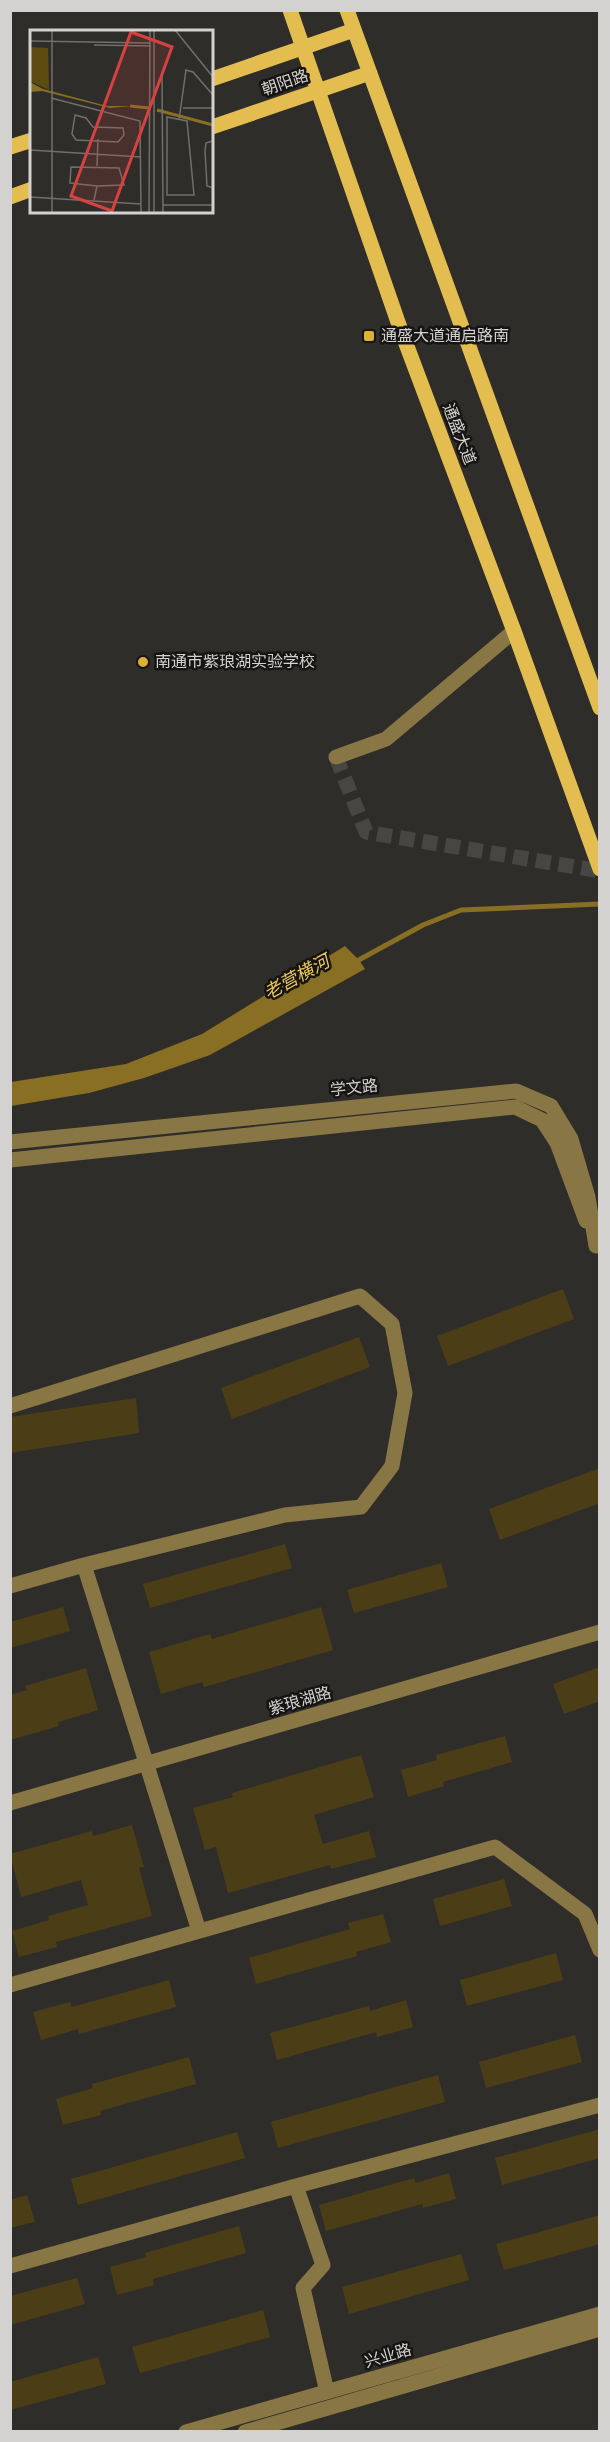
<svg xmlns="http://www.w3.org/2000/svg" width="610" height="2442" viewBox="0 0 610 2442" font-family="'Alegreya Sans','Noto Sans SC',sans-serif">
  <rect width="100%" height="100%" fill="#2f2d29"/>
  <path fill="#886f23" d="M 345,946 L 359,960 L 365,969 L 210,1055 L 144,1078 L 89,1093 L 11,1106 L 11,1082 L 126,1064 L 202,1034 Z"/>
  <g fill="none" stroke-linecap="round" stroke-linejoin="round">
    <path stroke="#886f23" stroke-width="5" d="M 355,962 L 423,925 L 461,910 L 600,904"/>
  </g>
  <path fill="#4b3e17" d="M 563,1289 L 574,1319 L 448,1366 L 437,1336 Z
    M 359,1337 L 370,1367 L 232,1419 L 221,1388 Z
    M 136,1398 L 139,1433 L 10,1453 L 10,1417 Z
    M 600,1468 L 600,1503 L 500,1540 L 489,1509 Z
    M 285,1544 L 292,1568 L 150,1608 L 143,1584 Z
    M 441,1563 L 448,1587 L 354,1613 L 347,1590 Z
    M 63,1607 L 70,1631 L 10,1648 L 10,1622 Z
    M 321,1607 L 333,1650 L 204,1687 L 202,1682 L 161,1694 L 149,1652 L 210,1634 L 212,1639 Z
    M 600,1667 L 600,1701 L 564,1714 L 553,1684 Z
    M 86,1668 L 98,1710 L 58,1722 L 59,1726 L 10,1740 L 10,1695 L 27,1690 L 25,1686 Z
    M 505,1736 L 512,1762 L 443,1782 L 444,1786 L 408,1797 L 401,1770 L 437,1760 L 436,1755 Z
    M 361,1755 L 374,1797 L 314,1815 L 323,1844 L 369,1831 L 376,1857 L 331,1869 L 330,1865 L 228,1893 L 216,1847 L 205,1850 L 193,1808 L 233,1797 L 232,1793 Z
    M 132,1825 L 144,1867 L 139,1868 L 152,1916 L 56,1942 L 57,1947 L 19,1957 L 12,1931 L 49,1920 L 48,1916 L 88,1905 L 81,1880 L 21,1897 L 10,1854 L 92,1831 L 93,1836 Z
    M 504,1879 L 512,1906 L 440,1926 L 433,1899 Z
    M 383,1914 L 391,1942 L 356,1952 L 357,1956 L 256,1984 L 249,1958 L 350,1929 L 348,1923 Z
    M 556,1953 L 563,1980 L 467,2006 L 460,1980 Z
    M 169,1980 L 176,2007 L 79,2034 L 78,2029 L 41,2040 L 33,2012 L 70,2002 L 72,2007 Z
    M 406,2000 L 413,2027 L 377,2037 L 376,2032 L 277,2060 L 270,2033 L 369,2006 L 370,2011 Z
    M 575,2035 L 582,2062 L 486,2088 L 479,2062 Z
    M 189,2057 L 196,2084 L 100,2111 L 101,2115 L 63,2125 L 56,2099 L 93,2088 L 92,2084 Z
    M 438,2075 L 445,2102 L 278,2148 L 271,2122 Z
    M 600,2129 L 600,2158 L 502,2185 L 495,2158 Z
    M 237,2132 L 245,2158 L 78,2205 L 71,2179 Z
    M 449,2173 L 456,2199 L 423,2208 L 422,2204 L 326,2231 L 319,2205 L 414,2178 L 416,2183 Z
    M 27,2195 L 35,2222 L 10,2228 L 10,2200 Z
    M 600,2215 L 600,2244 L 504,2270 L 496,2244 Z
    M 239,2226 L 246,2253 L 153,2279 L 154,2285 L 117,2295 L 110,2267 L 146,2257 L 145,2253 Z
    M 461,2254 L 469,2280 L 349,2314 L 342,2287 Z
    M 77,2278 L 85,2304 L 10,2325 L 10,2296 Z
    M 263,2310 L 270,2337 L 140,2373 L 132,2347 Z
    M 98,2357 L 106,2384 L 10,2410 L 10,2382 Z"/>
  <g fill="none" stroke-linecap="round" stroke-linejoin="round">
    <path stroke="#484642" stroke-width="15" stroke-dasharray="15 8" stroke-linecap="butt" d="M 336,757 L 366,832 L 600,871"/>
    <path stroke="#887645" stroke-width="15" d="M 336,757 L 386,739 L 514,631
      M 10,1142 L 516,1091 L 551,1106 L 571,1139 L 588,1197 L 596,1246
      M 10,1160 L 515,1107 L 542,1120 L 557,1143 L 586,1221
      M 10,1406 L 360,1296 L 392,1324 L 405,1393 L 392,1466 L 361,1507 L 285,1515 L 84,1565 L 10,1586
      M 84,1565 L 199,1931
      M 10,1803 L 600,1632
      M 10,1985 L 495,1847 L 585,1914 L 600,1950
      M 296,2186 L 323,2265 L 303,2288 L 327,2392
      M 10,2266 L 296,2186 L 600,2105
      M 186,2432 L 600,2314
      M 245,2432 L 600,2329"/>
    <path stroke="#e3bd4f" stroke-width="15" d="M 290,10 L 399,325 L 514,631 L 600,869
      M 347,10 L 600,708
      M 212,79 L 354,30
      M 212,127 L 370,73
      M 10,147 L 32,140
      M 10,197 L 32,189"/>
  </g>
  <g fill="#dbb233" stroke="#161513" stroke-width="2">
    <rect x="363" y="330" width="12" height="12" rx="3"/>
    <circle cx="143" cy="662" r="6"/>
  </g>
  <g text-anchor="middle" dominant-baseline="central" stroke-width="5" stroke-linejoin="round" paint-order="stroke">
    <g font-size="16" fill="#d4d2d0" stroke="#161513">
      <text transform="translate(285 83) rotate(-19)">朝阳路</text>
      <text transform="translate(459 434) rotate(69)">通盛大道</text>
      <text transform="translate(354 1088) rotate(-6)">学文路</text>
      <text transform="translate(300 1701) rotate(-16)">紫琅湖路</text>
      <text transform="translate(388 2356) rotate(-16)">兴业路</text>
    </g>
    <g font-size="16" fill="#d4d2d0" stroke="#161513" text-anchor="start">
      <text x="381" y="336">通盛大道通启路南</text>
      <text x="155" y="662">南通市紫琅湖实验学校</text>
    </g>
    <g font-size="18" font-style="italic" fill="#ebc660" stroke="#161513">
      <text transform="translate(297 978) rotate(-29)">老营横河</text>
    </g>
  </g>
  <g transform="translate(30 30)">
    <rect width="183" height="183" fill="#2f2d29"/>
    <path d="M 0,17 L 18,18 L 19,60 L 0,51 Z" fill="#5d4b11"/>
    <path d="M 0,52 L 13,59 L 77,76 L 102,76 L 80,78 L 12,61 L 0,62 Z" fill="#886f23"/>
    <path fill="none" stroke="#886f23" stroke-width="3" d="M 100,76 L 119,78M 127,80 L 183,95"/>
    <path fill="none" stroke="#716f6c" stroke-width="1.5" d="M 145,0 L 183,47M 0,11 L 120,13M 64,15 L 121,16M 132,43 L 133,183M 21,68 L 110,91 L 111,183M 153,78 L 183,78M 45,85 L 56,88 L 63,97 L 93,98 L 94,105 L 88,112 L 46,110 L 42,104 ZM 137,87 L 157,91 L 164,165 L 137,165 ZM 149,90 L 156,40 L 163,42 L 183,65M 183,111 L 176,113 L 175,121 L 177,156 L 183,158M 0,120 L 111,127M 67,136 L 68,109M 0,167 L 111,174M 64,170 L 67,156 L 94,155 L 89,138 L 41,137 L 40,153 L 67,156M 133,175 L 183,175M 22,183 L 22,0M 119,183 L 120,0M 124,183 L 124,0"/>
    <path fill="#d64241" fill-opacity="0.15" stroke="#d64241" stroke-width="3" d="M 101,2 L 142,17 L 82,181 L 41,166 Z"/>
    <rect width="183" height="183" fill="none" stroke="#d4d2d0" stroke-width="3"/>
  </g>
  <rect width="610" height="2442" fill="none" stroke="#d4d2d0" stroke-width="24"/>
</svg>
